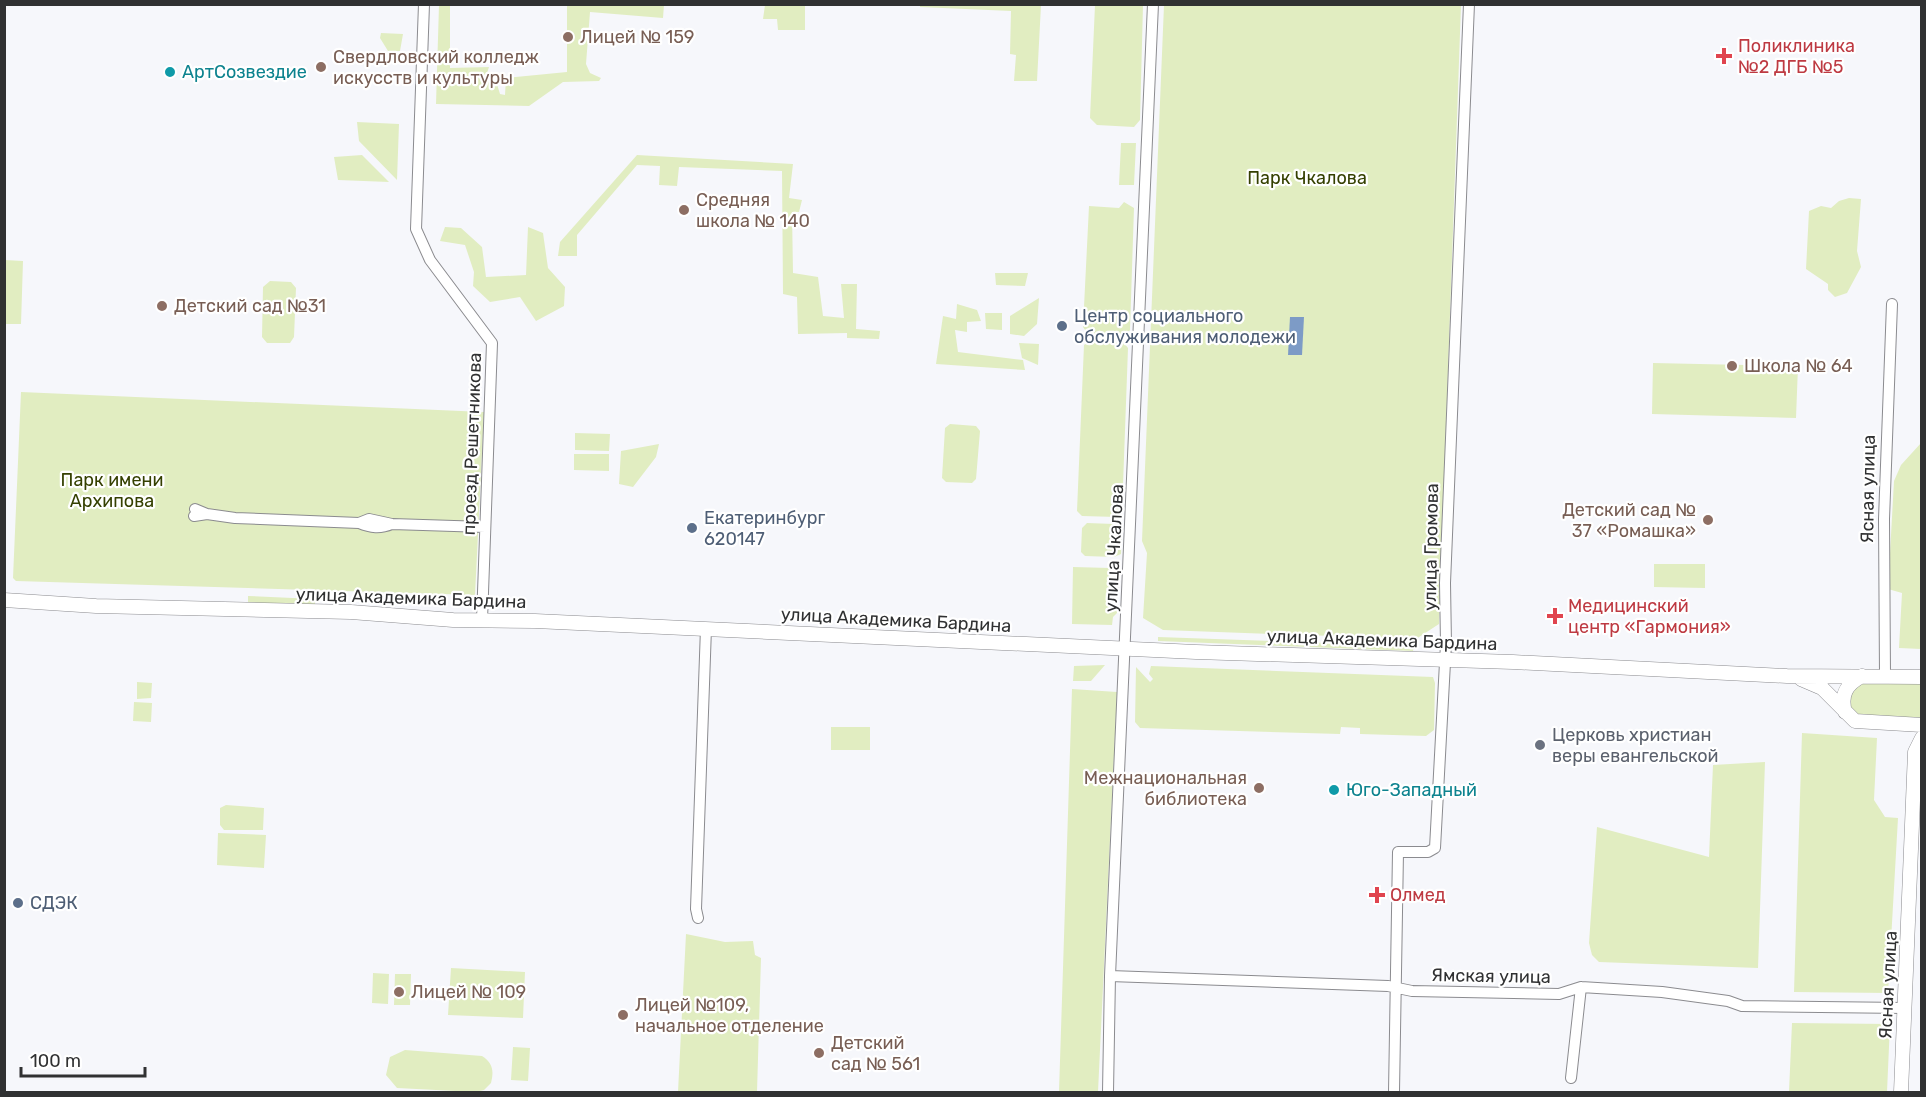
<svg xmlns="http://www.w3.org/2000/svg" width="1926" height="1097" viewBox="0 0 1926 1097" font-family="Rubik,sans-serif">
  <rect width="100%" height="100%" fill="#f6f7fb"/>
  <path fill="#e1edc1" d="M 439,5 L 450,5 L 450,68 L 489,67 L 485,79 L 496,81 L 500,94 L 505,95 L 506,78 L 567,72 L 567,5 L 664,5 L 663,18 L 590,12 L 586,64 L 590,73 L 601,78 L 599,81 L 563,82 L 529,106 L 436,104 Z
    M 765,5 L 805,5 L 805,30 L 778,30 L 777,19 L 763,19 Z
    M 920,5 L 1041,5 L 1037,81 L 1014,81 L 1016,55 L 1010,54 L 1011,11 L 920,7 Z
    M 1095,5 L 1143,5 L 1140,120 L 1134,127 L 1097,125 L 1090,118 Z
    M 1164,5 L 1461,5 L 1439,624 L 1416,639 L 1163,630 L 1143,618 L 1147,553 L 1142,541 Z
    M 381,33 L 403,34 L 400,51 L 388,51 L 380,38 Z
    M 357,122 L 399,124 L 397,180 L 359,141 Z
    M 1121,143 L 1136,143 L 1134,185 L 1119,185 Z
    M 362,155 L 389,182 L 338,180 L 334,157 Z
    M 637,155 L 793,164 L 789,198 L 802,200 L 799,212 L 792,212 L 793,273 L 818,277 L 823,316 L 844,318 L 841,284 L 857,284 L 856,329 L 880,331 L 879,339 L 847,338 L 847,333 L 798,334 L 797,297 L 783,294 L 782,171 L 679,167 L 677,186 L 659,185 L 660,166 L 637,165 L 577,235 L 577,256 L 558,256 L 560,242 Z
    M 1849,198 L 1861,199 L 1857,251 L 1861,267 L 1847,293 L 1835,297 L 1828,290 L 1828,284 L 1806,269 L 1809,211 L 1821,206 L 1831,208 L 1839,201 Z
    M 1124,202 L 1134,208 L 1130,330 L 1126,335 L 1088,334 L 1083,327 L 1089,206 L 1119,208 Z
    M 445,227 L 461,228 L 482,247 L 486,277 L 526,275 L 528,227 L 543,233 L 548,268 L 565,287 L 564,306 L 536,321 L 520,297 L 490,302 L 473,286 L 474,272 L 465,245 L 440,241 Z
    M 5,260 L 23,261 L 21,324 L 5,324 Z
    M 995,273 L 1028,273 L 1025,286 L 996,285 Z
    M 270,281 L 291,282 L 296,288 L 294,337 L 290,343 L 267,343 L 262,337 L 263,287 Z
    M 1039,298 L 1037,324 L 1024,336 L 1010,334 L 1010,316 Z
    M 957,304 L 977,310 L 981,321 L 967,322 L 967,332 L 955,330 L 958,352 L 1023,360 L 1025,370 L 936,364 L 943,316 L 956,319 Z
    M 985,313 L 1002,313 L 1002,330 L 986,329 Z
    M 1088,342 L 1124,343 L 1128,348 L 1122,513 L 1117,517 L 1082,516 L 1077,511 L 1084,345 Z
    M 1019,343 L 1039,344 L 1038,365 L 1022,358 Z
    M 1653,363 L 1798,366 L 1796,418 L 1652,414 Z
    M 21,392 L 484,412 L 475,595 L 16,581 L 13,578 Z
    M 950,424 L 976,426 L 980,431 L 976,479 L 972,483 L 946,482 L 942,478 L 945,428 Z
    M 575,433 L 610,434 L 609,451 L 575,450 Z
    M 1921,443 L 1921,649 L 1899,648 L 1902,593 L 1888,589 L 1894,481 L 1901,465 Z
    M 659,444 L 656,457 L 633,487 L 619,484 L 621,451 Z
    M 574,454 L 609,454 L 609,471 L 574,470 Z
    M 1087,523 L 1114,524 L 1122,528 L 1121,554 L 1114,557 L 1085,556 L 1081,552 L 1082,528 Z
    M 1654,564 L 1705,564 L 1705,588 L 1654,587 Z
    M 1073,567 L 1110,568 L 1119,575 L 1117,613 L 1113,617 L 1112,625 L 1072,624 Z
    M 248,596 L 315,599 L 315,606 L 248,604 Z
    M 1158,637 L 1414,646 L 1413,651 L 1158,641 Z
    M 1105,665 L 1091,681 L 1073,681 L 1074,666 Z
    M 1151,666 L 1433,677 L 1435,683 L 1434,730 L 1426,736 L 1360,734 L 1360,728 L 1341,727 L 1340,734 L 1140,728 L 1135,722 L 1136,667 L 1150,682 L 1153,679 L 1149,674 Z
    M 1865,681 L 1921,684 L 1921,720 L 1859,717 L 1849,709 L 1851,690 Z
    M 137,682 L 152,683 L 151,698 L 137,699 Z
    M 1072,689 L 1117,692 L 1098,1092 L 1059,1092 Z
    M 134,702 L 152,703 L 151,722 L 133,721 Z
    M 831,727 L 870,727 L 870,750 L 831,750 Z
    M 1802,733 L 1877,738 L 1874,800 L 1885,817 L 1898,818 L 1888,993 L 1794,992 Z
    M 1765,762 L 1758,968 L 1599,962 L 1592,955 L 1589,943 L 1597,827 L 1709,857 L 1713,765 Z
    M 226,805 L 264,808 L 263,830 L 224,830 L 220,825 L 220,808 Z
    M 218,833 L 266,835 L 264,868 L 217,865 Z
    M 686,934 L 725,942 L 753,941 L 755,955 L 761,958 L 757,1092 L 678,1092 Z
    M 451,968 L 525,972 L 523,1018 L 448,1015 Z
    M 373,973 L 389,974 L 388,1004 L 372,1003 Z
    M 395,974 L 411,974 L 410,1005 L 394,1005 Z
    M 1792,1023 L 1890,1024 L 1887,1092 L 1789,1092 Z
    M 513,1047 L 530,1048 L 528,1081 L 511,1080 Z
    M 405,1050 L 482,1056 C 493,1063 494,1071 491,1083 L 484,1090 L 475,1092 L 397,1088 L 386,1075 L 390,1057 Z"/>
  <path fill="#7d9bc6" d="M 1290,317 L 1304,317 L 1302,355 L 1288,355 Z"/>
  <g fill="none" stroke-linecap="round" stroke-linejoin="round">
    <g stroke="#8b8b8f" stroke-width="12">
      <path id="street" d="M 424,4 L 416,229 L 430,260 L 492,343 L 482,620
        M 207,514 L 235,518 L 359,523
        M 194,516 L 207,514 L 195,509
        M 392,524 C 380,529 371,528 359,523 L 369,519 L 392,524 L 485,527
        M 1885,676 L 1884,519 L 1892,304
        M 698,918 L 696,909 L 706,628
        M 1110,976 L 1388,986 L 1412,991 L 1559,994 L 1581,987 L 1662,992 L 1728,1001 L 1742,1006 L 1905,1008
        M 1571,1078 L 1581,987
        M 1108,1092 L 1110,976 L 1153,4
        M 1394,1092 L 1398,852 L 1428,852 L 1435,848 L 1446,644 L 1445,583 L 1469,4"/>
    </g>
    <g stroke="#8b8b8f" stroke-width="15">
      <path id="secondary" d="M 4,600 L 96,606 L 351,612 L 453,620 L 535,621 L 1196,652 L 1513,662 L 1787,676 L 1922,677
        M 1801,679 L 1822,688 L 1855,721 L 1922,725
        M 1845,712 C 1840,694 1847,684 1862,676
        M 1901,1092 L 1915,752 L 1922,738"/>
    </g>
    <use href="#street" stroke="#fff" stroke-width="10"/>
    <use href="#secondary" stroke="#fff" stroke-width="14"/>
  </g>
  <g fill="#8d6e63" stroke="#fff" stroke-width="2">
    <circle cx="568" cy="37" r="6"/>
    <circle cx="321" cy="67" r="6"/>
    <circle cx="684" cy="210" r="6"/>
    <circle cx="162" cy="306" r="6"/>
    <circle cx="1732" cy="366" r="6"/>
    <circle cx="1708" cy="520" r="6"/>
    <circle cx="1259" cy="788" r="6"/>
    <circle cx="399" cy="992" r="6"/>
    <circle cx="623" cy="1015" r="6"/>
    <circle cx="819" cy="1053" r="6"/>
  </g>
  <g fill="#e0444e" stroke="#fff" stroke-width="2">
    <path d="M1721 47h6v6h6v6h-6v6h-6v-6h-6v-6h6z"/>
    <path d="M1552 607h6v6h6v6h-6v6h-6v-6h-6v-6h6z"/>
    <path d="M1374 886h6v6h6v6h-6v6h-6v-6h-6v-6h6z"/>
  </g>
  <g fill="#0f9aa8" stroke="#fff" stroke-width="2">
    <circle cx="170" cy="72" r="6"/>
    <circle cx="1334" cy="790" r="6"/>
  </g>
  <g fill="#5c6f8a" stroke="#fff" stroke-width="2">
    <circle cx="1062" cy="326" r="6"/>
    <circle cx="692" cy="528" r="6"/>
    <circle cx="18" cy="903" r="6"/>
  </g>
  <circle fill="#6b7280" stroke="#fff" stroke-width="2" cx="1540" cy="745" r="6"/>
  <g text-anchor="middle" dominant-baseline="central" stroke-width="4.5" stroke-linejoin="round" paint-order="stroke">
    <g font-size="18" fill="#785e54" stroke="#fff" text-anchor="start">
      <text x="580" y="37">Лицей № 159</text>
      <text x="333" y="57">Свердловский колледж<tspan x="333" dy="21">искусств и культуры</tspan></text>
      <text x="696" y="200">Средняя<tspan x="696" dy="21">школа № 140</tspan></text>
      <text x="174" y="306">Детский сад №31</text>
      <text x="1744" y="366">Школа № 64</text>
      <text x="1696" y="510" text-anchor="end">Детский сад №<tspan x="1696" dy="21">37 «Ромашка»</tspan></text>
      <text x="1247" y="778" text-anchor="end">Межнациональная<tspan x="1247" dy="21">библиотека</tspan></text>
      <text x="411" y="992">Лицей № 109</text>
      <text x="635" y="1005">Лицей №109,<tspan x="635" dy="21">начальное отделение</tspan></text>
      <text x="831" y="1043">Детский<tspan x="831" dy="21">сад № 561</tspan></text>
    </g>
    <g font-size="18" fill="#be3a42" stroke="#fff" text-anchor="start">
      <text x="1738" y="46">Поликлиника<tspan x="1738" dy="21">№2 ДГБ №5</tspan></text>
      <text x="1568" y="606">Медицинский<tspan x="1568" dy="21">центр «Гармония»</tspan></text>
      <text x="1390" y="895">Олмед</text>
    </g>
    <g font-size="18" fill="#0d838f" stroke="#fff" text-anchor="start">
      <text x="182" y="72">АртСозвездие</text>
      <text x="1346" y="790">Юго-Западный</text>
    </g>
    <g font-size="18" fill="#354001" stroke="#fff">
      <text x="1307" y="178">Парк Чкалова</text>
      <text x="112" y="480">Парк имени<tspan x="112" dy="21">Архипова</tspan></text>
    </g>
    <g font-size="18" fill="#4e5e75" stroke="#fff" text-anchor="start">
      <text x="1074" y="316">Центр социального<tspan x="1074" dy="21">обслуживания молодежи</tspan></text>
      <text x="704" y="518">Екатеринбург<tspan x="704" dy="21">620147</tspan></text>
      <text x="30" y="903">СДЭК</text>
    </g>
    <g font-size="18" fill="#303132" stroke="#fff">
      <text transform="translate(472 444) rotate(-88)">проезд Решетникова</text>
      <text transform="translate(1868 489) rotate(-89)">Ясная улица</text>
      <text transform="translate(1431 547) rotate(-89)">улица Громова</text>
      <text transform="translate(1114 548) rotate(-87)">улица Чкалова</text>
      <text transform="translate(411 598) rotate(2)">улица Академика Бардина</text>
      <text transform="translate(896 620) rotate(3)">улица Академика Бардина</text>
      <text transform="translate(1382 640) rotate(2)">улица Академика Бардина</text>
      <text transform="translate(1491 976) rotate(1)">Ямская улица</text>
      <text transform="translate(1888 985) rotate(-87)">Ясная улица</text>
    </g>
    <g font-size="18" fill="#5b616d" stroke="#fff" text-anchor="start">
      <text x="1552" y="735">Церковь христиан<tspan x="1552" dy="21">веры евангельской</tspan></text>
    </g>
  </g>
  <rect width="1926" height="1097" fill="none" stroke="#303132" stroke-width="12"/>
  <path d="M21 1067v9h124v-9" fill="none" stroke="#303132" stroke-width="3"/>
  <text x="30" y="1067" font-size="18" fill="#303132" stroke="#ffffff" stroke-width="4.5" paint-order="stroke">100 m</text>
</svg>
